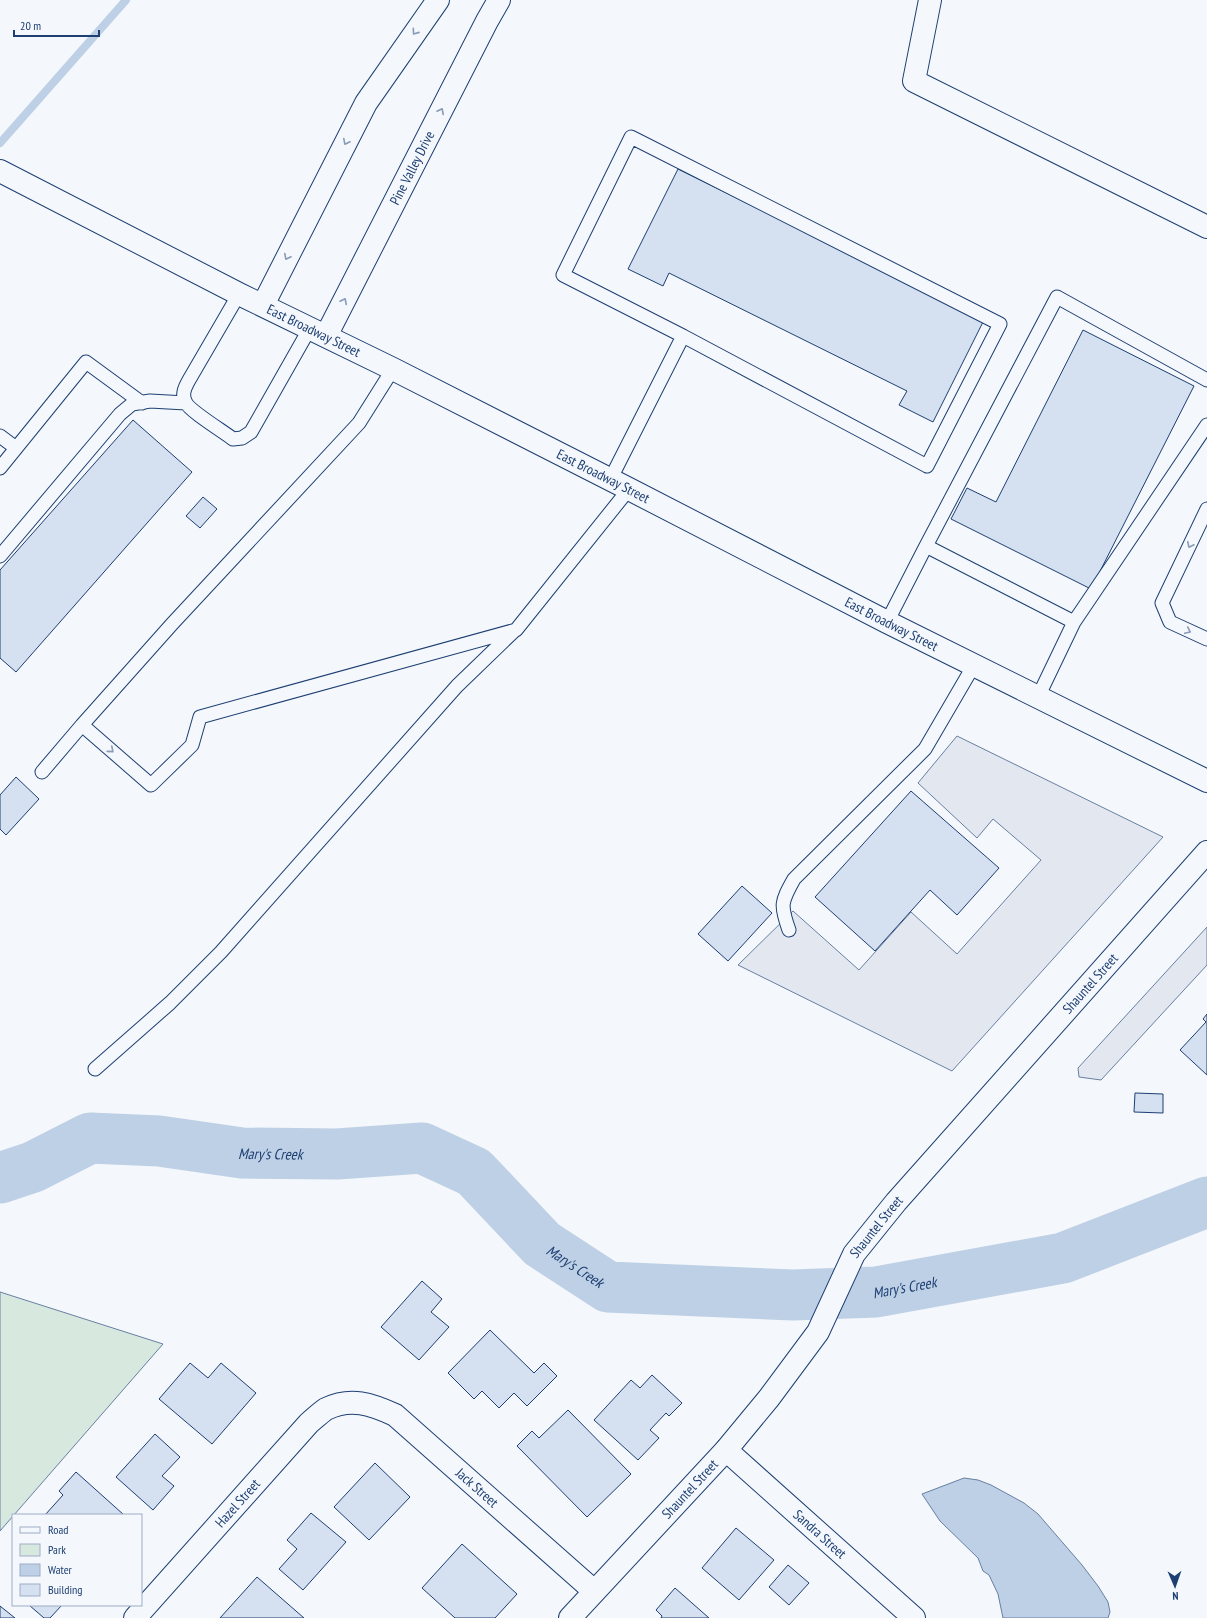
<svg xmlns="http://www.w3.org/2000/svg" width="1207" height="1618" viewBox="0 0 1207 1618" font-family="'PT Sans Narrow',sans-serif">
  <rect width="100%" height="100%" fill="#f4f7fb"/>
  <path fill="#d7e8df" stroke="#687fa3" d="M 0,1292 L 163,1344 L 0,1531 Z"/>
  <path fill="#e3e8f0" stroke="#687fa3" d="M 957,736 L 1163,837 L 952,1071 L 738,965 L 793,911 L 859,970 L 911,912 L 957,954 L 1041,860 L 993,819 L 977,838 L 918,783 Z
    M 1207,927 L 1207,965 L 1101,1080 L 1079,1077 L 1078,1068 Z"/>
  <path fill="#bed0e5" stroke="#687fa3" d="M 964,1478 L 978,1480 L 991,1485 L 1024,1503 L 1038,1514 L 1082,1565 L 1098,1586 L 1108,1602 L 1110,1612 L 1108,1618 L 1003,1618 L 998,1594 L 989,1575 L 983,1571 L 978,1558 L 940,1521 L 922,1494 Z"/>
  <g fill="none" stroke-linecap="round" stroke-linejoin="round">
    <path stroke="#bed0e5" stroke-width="8" d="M 0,143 L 126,0"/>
    <path stroke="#bed0e5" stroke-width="51" id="s1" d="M 0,1178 L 33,1167 L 90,1138 L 159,1141 L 242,1153 L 337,1154 L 422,1148 L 474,1172 L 542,1244 L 608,1287 L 793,1295 L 876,1292 L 1063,1258 L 1207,1202"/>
  </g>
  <path fill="#d5e0f0" stroke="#1d3f73" d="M 678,169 L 984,320 L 933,422 L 899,405 L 907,391 L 669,273 L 663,286 L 628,269 Z
    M 1083,330 L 1194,386 L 1091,589 L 951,519 L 967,488 L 996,502 Z
    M 133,420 L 192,472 L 16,672 L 0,658 L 0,570 Z
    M 203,497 L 217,509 L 200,528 L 186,516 Z
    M 16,777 L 39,799 L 6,835 L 0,829 L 0,795 Z
    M 911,791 L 999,868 L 957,915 L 930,890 L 875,951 L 815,897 Z
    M 742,886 L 772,913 L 728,961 L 698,934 Z
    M 1207,1014 L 1207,1075 L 1180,1050 L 1206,1022 L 1203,1019 Z
    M 1135,1093 L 1163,1094 L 1163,1113 L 1134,1112 Z
    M 422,1281 L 442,1299 L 431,1312 L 449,1327 L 419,1360 L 381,1327 Z
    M 490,1330 L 534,1373 L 544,1363 L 557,1376 L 527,1406 L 514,1393 L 499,1408 L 482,1391 L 474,1399 L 448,1373 Z
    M 190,1363 L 208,1378 L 221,1363 L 256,1393 L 212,1444 L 159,1399 Z
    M 652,1375 L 682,1403 L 669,1416 L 666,1413 L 650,1430 L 659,1438 L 638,1460 L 594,1420 L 631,1380 L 640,1388 Z
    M 568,1410 L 631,1474 L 587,1517 L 517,1446 L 532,1431 L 539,1438 Z
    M 155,1434 L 180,1457 L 162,1476 L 174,1486 L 153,1510 L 116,1477 Z
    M 375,1463 L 410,1497 L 369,1540 L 334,1507 Z
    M 76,1472 L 124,1515 L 45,1515 L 63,1495 L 59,1491 Z
    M 311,1513 L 346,1542 L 303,1590 L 279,1569 L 297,1549 L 287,1540 Z
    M 736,1528 L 774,1560 L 739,1600 L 702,1568 Z
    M 462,1544 L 517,1594 L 495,1618 L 455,1618 L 422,1588 Z
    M 788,1565 L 809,1583 L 789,1605 L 769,1587 Z
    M 257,1577 L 304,1618 L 220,1618 Z
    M 675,1588 L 709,1618 L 661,1618 L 662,1616 L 656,1610 Z
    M 29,1605 L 62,1605 L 50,1618 L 44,1618 Z
    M 0,1606 L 15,1618 L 0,1618 Z"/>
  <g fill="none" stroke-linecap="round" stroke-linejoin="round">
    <g stroke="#1d3f73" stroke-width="15">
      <path id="service" d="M 239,294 L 189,380 C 185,387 181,395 186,403 C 190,411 224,432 233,439 L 242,438 L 251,432 L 310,328
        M 0,436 L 16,448
        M 0,468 L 86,362 L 142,403
        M 610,480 L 683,336 L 563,275 L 631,137 L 1000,324 L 927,466 L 683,336
        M 1207,509 L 1162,603 L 1170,622 L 1207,639
        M 0,556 L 120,414 L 132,404 L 150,401 L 186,403
        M 887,622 L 926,546
        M 1074,622 L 926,546 L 1057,297 L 1207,380
        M 1038,697 L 1074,622 L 1207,425
        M 82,725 L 151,785 L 192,745 L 200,717 L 516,630 L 629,489
        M 42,772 L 82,725 L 172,624 L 359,423 L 393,369
        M 789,930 C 780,905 781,902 794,879 L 925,749 L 974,665
        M 95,1069 L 170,1003 L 221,952 L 457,686 L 514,631"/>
    </g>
    <g stroke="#1d3f73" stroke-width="24">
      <g id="minor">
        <path d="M 930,0 L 914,81 L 1207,227"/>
        <path d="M 263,305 L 366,103 L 438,0"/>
        <path id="s2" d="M 326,336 L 487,21 L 499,0"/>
        <path id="s3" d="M 726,1450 L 914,1618"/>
        <path id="s4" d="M 135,1618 L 309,1423 C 314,1419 320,1413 326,1409 C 351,1397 371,1404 395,1415 L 594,1591"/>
        <path id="s5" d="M 570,1618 L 726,1450 L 769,1398 L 818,1332 L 854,1254 L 896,1202 L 1207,852"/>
      </g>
    </g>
    <g stroke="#1d3f73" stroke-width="24">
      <g id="primary">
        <path id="s6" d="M 0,171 L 239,294 L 393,369 L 629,489 L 887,622 L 1207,781"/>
      </g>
    </g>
    <use href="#service" stroke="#f4f7fb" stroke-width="13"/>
    <use href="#minor" stroke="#f4f7fb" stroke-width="22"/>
    <use href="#primary" stroke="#f4f7fb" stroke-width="22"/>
  </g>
  <defs><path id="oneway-chevron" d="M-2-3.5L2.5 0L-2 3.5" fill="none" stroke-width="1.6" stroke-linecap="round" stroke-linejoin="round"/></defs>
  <g stroke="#889bb7">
    <use href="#oneway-chevron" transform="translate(415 32) rotate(125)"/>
    <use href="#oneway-chevron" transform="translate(441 111) rotate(-63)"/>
    <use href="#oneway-chevron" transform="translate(346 142) rotate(117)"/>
    <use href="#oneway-chevron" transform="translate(287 257) rotate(117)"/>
    <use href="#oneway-chevron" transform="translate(344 301) rotate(-63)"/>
    <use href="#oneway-chevron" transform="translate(1190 545) rotate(116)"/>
    <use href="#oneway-chevron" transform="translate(1188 631) rotate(25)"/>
    <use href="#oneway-chevron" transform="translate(111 750) rotate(41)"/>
  </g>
  <g text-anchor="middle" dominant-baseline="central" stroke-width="3" stroke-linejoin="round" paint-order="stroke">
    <g font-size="14" fill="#1d3f73" stroke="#f4f7fb">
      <text stroke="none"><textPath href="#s2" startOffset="189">Pine Valley Drive</textPath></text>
      <text stroke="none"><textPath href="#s6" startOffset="352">East Broadway Street</textPath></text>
      <text stroke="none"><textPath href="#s6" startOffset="676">East Broadway Street</textPath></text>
      <text stroke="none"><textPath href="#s6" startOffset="1000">East Broadway Street</textPath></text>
      <text stroke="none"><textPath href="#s5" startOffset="824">Shauntel Street</textPath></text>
      <text stroke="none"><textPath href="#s5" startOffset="500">Shauntel Street</textPath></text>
      <text stroke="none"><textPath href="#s4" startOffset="465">Jack Street</textPath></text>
      <text stroke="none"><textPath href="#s5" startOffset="176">Shauntel Street</textPath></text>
      <text stroke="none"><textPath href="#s4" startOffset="154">Hazel Street</textPath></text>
      <text stroke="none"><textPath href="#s3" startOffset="126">Sandra Street</textPath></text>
    </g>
    <g font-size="15" font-style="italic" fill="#1d3f73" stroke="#f4f7fb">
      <text stroke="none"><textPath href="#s1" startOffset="280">Mary's Creek</textPath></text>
      <text stroke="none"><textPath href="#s1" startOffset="628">Mary's Creek</textPath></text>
      <text stroke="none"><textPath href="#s1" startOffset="964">Mary's Creek</textPath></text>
    </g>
  </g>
  <rect x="12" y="1514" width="130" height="92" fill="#f4f7fb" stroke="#9eadc5"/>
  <rect x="20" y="1527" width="20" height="6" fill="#f4f7fb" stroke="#9eadc5"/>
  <text x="48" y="1534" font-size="12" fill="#1d3f73">Road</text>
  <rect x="20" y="1544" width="20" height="12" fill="#d7e8df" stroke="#9eadc5"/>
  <text x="48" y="1554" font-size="12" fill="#1d3f73">Park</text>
  <rect x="20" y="1564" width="20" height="12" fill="#bed0e5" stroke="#9eadc5"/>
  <text x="48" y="1574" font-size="12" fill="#1d3f73">Water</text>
  <rect x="20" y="1584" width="20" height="12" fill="#d5e0f0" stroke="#9eadc5"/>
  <text x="48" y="1594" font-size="12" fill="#1d3f73">Building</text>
  <g transform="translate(1175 1586) rotate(178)" stroke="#f4f7fb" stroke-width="3" paint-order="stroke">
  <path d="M0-3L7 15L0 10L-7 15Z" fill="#1d3f73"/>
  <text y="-6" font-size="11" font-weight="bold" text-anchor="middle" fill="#1d3f73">N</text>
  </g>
  <path d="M14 30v6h85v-6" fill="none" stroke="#1d3f73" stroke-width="2"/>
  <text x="20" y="30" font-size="12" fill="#1d3f73" stroke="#f4f7fb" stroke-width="3" paint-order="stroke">20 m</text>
</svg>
